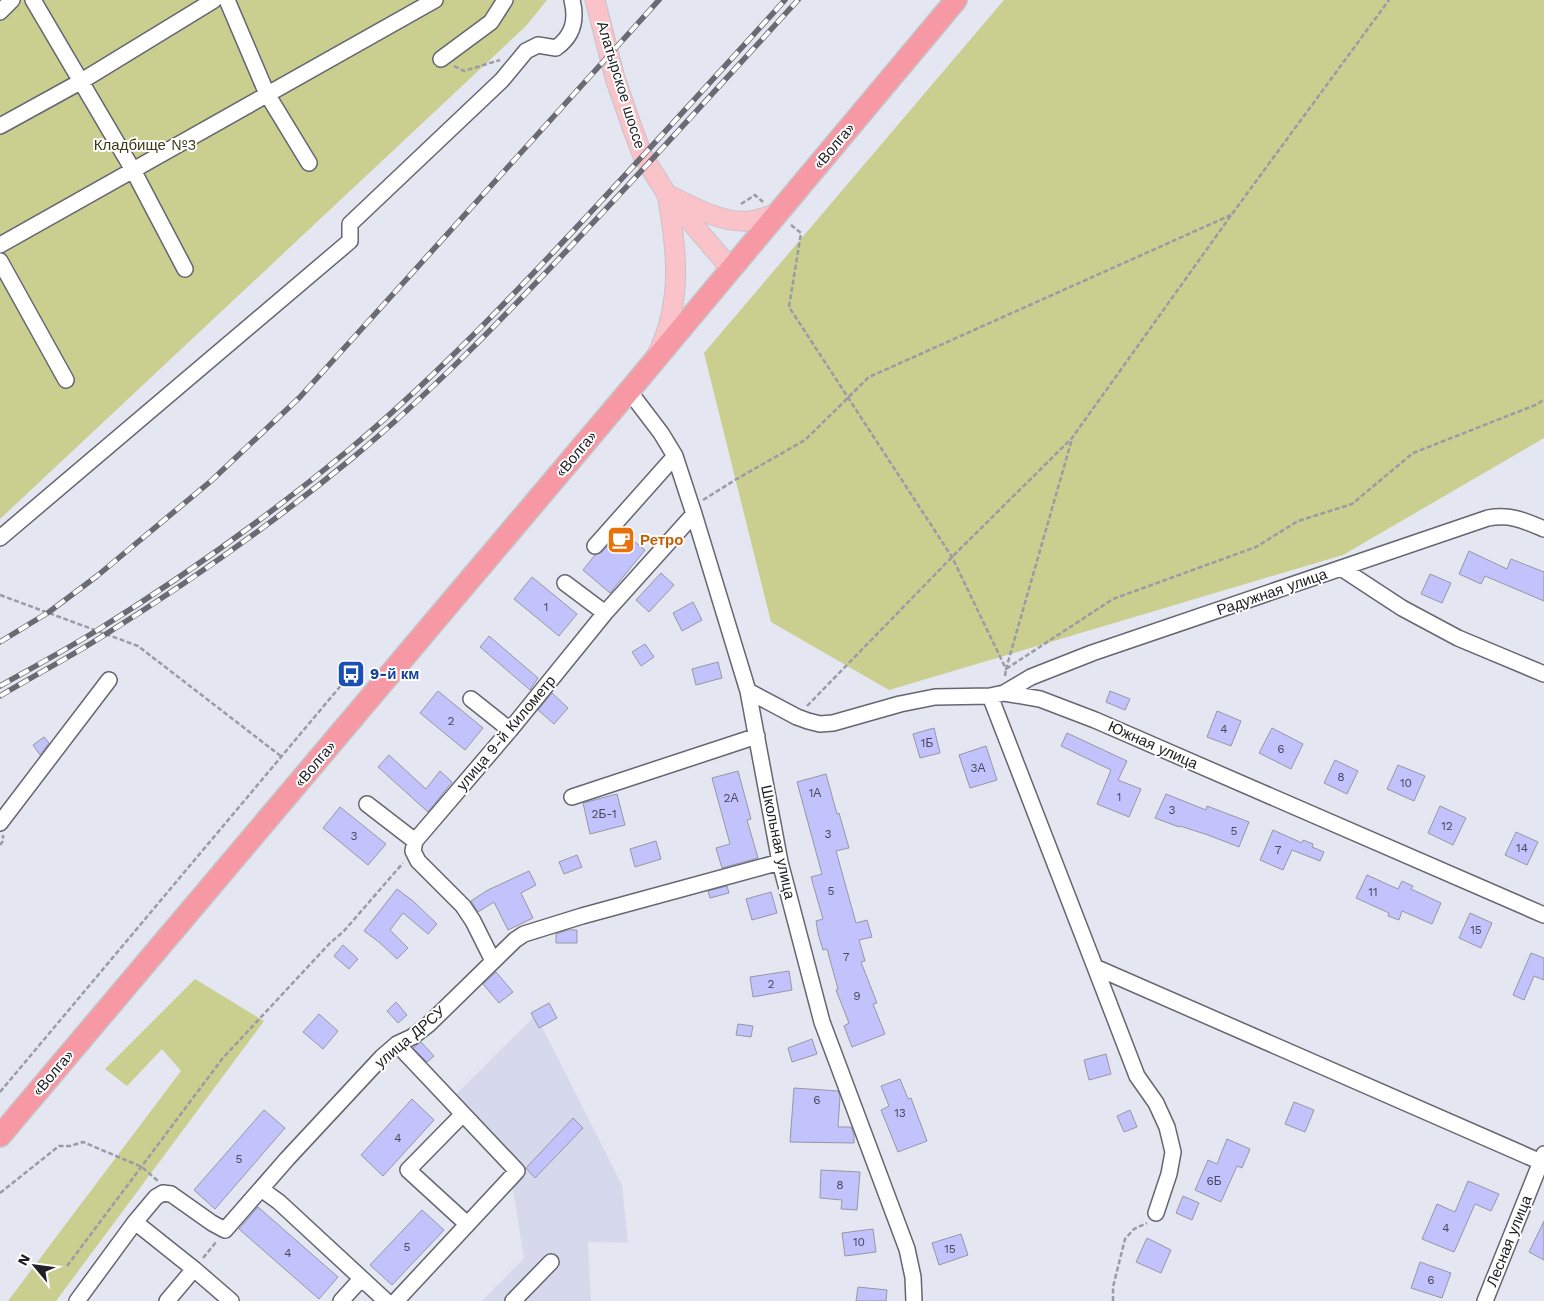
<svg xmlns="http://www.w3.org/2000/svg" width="1544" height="1301" viewBox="0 0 1544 1301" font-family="'Work Sans',sans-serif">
  <rect width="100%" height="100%" fill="#e4e6f2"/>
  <path fill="#d6d9ec" d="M 536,1015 L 622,1185 L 628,1243 L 588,1242 L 591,1301 L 482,1301 L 524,1258 L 513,1189 L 525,1168 L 454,1096 Z"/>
  <path fill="#cace8f" d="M 0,0 L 547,0 L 526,26 L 0,519 Z
    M 1004,0 L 1544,0 L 1544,438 L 1343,555 L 889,690 L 771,622 L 704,353 Z
    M 195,979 L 264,1021 L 56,1301 L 8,1301 L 181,1071 L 162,1049 L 127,1086 L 105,1069 Z"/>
  <path fill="#c2c2fd" stroke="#9797a2" d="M 621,531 L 645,550 L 610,593 L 583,570 L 595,555 L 602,552 Z
    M 1469,551 L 1507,569 L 1511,559 L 1544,572 L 1544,601 L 1485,576 L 1481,584 L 1459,574 Z
    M 661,573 L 674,585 L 649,612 L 636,600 Z
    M 1430,574 L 1451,583 L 1442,603 L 1421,594 Z
    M 532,577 L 577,614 L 559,636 L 514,599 Z
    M 693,602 L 702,620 L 682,631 L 673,613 Z
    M 489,636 L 538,678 L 530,690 L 480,647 Z
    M 645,644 L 654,657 L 641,666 L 632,652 Z
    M 718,662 L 722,678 L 696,685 L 692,669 Z
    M 438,691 L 483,728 L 465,750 L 420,713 Z
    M 1110,691 L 1130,699 L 1125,710 L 1106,702 Z
    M 552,693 L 568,708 L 554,724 L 538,710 Z
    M 1217,711 L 1241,721 L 1231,746 L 1207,737 Z
    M 934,728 L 940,753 L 920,758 L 913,734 Z
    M 1272,728 L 1303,744 L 1291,769 L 1259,753 Z
    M 1067,733 L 1127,761 L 1118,780 L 1141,789 L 1129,817 L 1097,804 L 1111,770 L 1061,746 Z
    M 44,737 L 49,743 L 40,755 L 33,745 Z
    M 986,746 L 997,780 L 970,788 L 959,755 Z
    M 389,755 L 426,789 L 440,771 L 452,782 L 428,812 L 378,767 Z
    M 1335,760 L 1358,771 L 1347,794 L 1324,783 Z
    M 1398,765 L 1425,776 L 1414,801 L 1387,789 Z
    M 738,771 L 751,819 L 747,820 L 758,858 L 722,868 L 716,848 L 730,844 L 712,778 Z
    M 826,774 L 837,814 L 839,813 L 849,848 L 836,851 L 856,923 L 867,920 L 872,937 L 859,940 L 865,961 L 861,962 L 877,1003 L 873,1004 L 885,1034 L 852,1047 L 844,1026 L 849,1023 L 836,990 L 838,989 L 827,949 L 823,950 L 818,933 L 816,921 L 823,919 L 811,877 L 822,874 L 797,782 Z
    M 617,794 L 625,825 L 590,834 L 583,803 Z
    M 1166,794 L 1206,810 L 1207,806 L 1249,822 L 1239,847 L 1208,835 L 1180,826 L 1179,827 L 1155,818 Z
    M 1440,806 L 1466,818 L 1453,845 L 1428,833 Z
    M 340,807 L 386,844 L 368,865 L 323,828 Z
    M 1273,830 L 1302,843 L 1303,840 L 1313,844 L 1312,847 L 1324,852 L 1320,861 L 1292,850 L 1283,870 L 1260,860 Z
    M 1516,832 L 1538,842 L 1527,865 L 1505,855 Z
    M 656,841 L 661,859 L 635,867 L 630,849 Z
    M 577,855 L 582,867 L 564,874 L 559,862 Z
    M 529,871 L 536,885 L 521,893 L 533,918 L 508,930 L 494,902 L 478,912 L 471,901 L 488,890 Z
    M 1367,875 L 1398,889 L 1402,881 L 1413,886 L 1411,889 L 1441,903 L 1432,924 L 1402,911 L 1399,920 L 1388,916 L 1389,913 L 1356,898 Z
    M 727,886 L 729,893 L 710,898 L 708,891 Z
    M 397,889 L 413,901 L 437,924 L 428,934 L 403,913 L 390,930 L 408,948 L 397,959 L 379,942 L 364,931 Z
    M 771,892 L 777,913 L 752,920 L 746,899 Z
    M 1470,913 L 1492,923 L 1481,948 L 1459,938 Z
    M 568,930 L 577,930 L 577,943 L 556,943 L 556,934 Z
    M 343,945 L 358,959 L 349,969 L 334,956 Z
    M 1531,953 L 1544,958 L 1544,980 L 1534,976 L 1524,1000 L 1513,995 Z
    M 789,971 L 792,990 L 753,997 L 750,977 Z
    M 496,972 L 513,992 L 499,1003 L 483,984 Z
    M 396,1002 L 407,1015 L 398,1023 L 387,1011 Z
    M 549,1003 L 557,1018 L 539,1028 L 531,1013 Z
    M 319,1014 L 338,1031 L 323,1049 L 303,1032 Z
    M 738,1024 L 753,1026 L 751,1037 L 736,1035 Z
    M 812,1039 L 817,1054 L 792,1062 L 788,1048 Z
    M 421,1042 L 434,1056 L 427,1062 L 413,1048 Z
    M 1106,1054 L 1111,1074 L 1089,1080 L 1084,1060 Z
    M 900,1079 L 908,1099 L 911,1098 L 927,1141 L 898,1152 L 881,1110 L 889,1106 L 881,1086 Z
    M 794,1088 L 838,1091 L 840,1097 L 838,1127 L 851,1127 L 854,1135 L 854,1143 L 790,1142 Z
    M 412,1099 L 434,1120 L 383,1176 L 361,1155 Z
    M 1294,1102 L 1314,1110 L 1305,1132 L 1285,1124 Z
    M 264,1110 L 285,1128 L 215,1209 L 194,1190 Z
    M 1130,1110 L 1137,1127 L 1124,1132 L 1117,1116 Z
    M 573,1118 L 583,1128 L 535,1178 L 526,1168 Z
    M 1227,1139 L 1250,1149 L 1242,1168 L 1237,1166 L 1221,1202 L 1195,1190 L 1208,1160 L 1217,1164 Z
    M 821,1170 L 860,1172 L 857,1210 L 841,1209 L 842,1200 L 820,1198 Z
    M 1468,1181 L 1499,1194 L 1491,1211 L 1475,1204 L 1454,1252 L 1422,1239 L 1437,1204 L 1455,1212 Z
    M 1183,1196 L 1199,1203 L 1192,1220 L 1176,1213 Z
    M 258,1207 L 338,1277 L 319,1299 L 239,1229 Z
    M 422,1210 L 444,1230 L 392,1285 L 370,1265 Z
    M 1544,1221 L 1544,1260 L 1529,1252 Z
    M 873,1229 L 876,1252 L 845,1256 L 842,1233 Z
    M 961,1234 L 968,1255 L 939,1265 L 932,1243 Z
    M 1147,1238 L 1171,1250 L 1161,1273 L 1136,1262 Z
    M 1420,1262 L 1451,1273 L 1442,1298 L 1411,1288 Z
    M 858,1287 L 887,1290 L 886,1301 L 856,1301 Z"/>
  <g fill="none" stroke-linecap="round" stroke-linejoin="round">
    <g stroke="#646670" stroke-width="18">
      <path id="minor" d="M 33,0 L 133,170 L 185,269
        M 227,0 L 267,94 L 309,163
        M 0,12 L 12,0
        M 441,59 L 491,22 L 505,0
        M 0,126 L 80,82 L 214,0
        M 0,245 L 435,0
        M 0,261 L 66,380
        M 629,391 L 661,433 L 675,456 L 694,514 L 748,691 L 780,862 L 822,1022 L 907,1249 L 913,1277 L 914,1301
        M 0,538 L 350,241 L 350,224 L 502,80 L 526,51 L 538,45 L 556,48 C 573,36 577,20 572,0
        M 595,546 L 675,456
        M 1341,568 L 1402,608 L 1458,638 L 1544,674
        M 565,583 L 605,613
        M 748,691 L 797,717 L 808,721 L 820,724 L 833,723 L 900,704 L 935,697 L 990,696 L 1004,693 L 1040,699 L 1095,720 L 1544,915
        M 1004,693 L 1031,677 L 1092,653 L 1488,518 C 1510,514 1523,520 1544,529
        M 990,696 L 1095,967 L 1541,1162
        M 471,699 L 510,730
        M 572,797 L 757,736
        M 367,804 L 415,841
        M 0,823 L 109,680
        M 493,961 L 473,921 L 463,906 L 418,861 L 413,851 L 415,841 L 510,730 L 605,613 L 694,514
        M 1095,967 L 1137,1076 L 1156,1103 L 1167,1127 L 1173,1152 L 1169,1174 L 1156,1213
        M 463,1114 L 408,1170 L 467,1224
        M 261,1189 L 279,1202 L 386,1301
        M 135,1222 L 194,1269 L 231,1301
        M 77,1301 L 135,1222 L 156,1197 L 163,1193 L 171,1194 L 212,1223 L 225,1230 L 287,1159 L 382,1057 L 397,1044 L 412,1037 L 429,1024 L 515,940 L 524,934 L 582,916 L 780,862
        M 167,1301 L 194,1269
        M 341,1301 L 361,1279
        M 396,1301 L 517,1171 L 397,1044
        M 513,1301 L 551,1262
        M 1485,1301 L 1544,1154"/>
    </g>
    <g stroke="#c5c5c6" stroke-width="21">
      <path id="major" d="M 595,0 L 615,78 L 633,130 L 643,156 L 666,193 L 731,269
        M 673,197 C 696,209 723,223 749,221 C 759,220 767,216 777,214
        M 658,353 C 683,300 677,250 667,194"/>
    </g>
    <g stroke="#c5c5c6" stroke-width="24">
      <path id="highway" d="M 0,1136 L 629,391 L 956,0"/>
    </g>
    <path stroke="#9a9ba5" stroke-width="2.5" stroke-dasharray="5 2.5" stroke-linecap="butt" d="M 454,66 L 464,71 L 500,60
      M 741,204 L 755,195 L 763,202
      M 791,225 L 801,233 L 789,307 L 952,557 L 1006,669 L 1072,439
      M 703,500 L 735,480 L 805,440 L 869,377 L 1231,215
      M 0,595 L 138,646 L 282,757
      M 1005,676 L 1006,669 L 1113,599 L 1256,547 L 1298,521 L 1352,504 L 1413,453 L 1538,404 L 1544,399
      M 807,706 L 952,557 L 1072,438 L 1232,214 L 1389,0
      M 0,845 L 3,841 L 3,835
      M 0,1092 L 359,664
      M 0,1193 L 59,1146 L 70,1146 L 83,1142 L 142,1167 L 158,1181
      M 203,1258 L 217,1241
      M 67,1266 L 222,1059 L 329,944 L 344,931 L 403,863
      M 1113,1301 L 1113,1287 L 1125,1239 L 1134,1229 L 1147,1223"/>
    <use href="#minor" stroke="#fff" stroke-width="15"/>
    <use href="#major" stroke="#fac2c9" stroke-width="19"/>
    <use href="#highway" stroke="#f699a5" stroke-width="21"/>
    <g stroke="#6a6b72" stroke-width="5.5">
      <path id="rail" d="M 0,642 L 49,612 L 97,576 L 211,481 L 300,397 L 659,0
        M 0,686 C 32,668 65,650 96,631 C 183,577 266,518 345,453 C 427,385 502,307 575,229 C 646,153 715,77 785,0
        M 0,696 C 35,675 72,656 106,634 C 191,581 273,523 350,460 C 430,394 502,319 573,244 C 649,164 723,82 798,0"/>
    </g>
    <use href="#rail" stroke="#fff" stroke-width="4" stroke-dasharray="11" stroke-linecap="butt"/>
  </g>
  <defs>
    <g id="cafe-square" transform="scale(1.4375)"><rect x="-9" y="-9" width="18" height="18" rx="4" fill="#e8710a" stroke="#fff"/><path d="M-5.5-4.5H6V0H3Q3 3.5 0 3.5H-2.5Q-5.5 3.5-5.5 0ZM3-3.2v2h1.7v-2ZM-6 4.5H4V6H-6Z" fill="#fff"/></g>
    <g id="bus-square" transform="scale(1.4375)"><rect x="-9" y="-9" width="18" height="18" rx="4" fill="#1a4fb4" stroke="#fff"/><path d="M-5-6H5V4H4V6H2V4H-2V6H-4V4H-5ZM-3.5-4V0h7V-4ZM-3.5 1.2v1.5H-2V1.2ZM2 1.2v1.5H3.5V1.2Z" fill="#fff"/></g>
  </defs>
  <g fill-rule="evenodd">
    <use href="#cafe-square" x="621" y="540"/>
    <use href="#bus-square" x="351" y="674"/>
  </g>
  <g text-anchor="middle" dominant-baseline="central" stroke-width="4" stroke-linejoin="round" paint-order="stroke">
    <g font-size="12" fill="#48485b">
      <text x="546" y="607">1</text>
      <text x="451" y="721">2</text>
      <text x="1224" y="729">4</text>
      <text x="927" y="743">1Б</text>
      <text x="1281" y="749">6</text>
      <text x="978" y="768">3А</text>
      <text x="1341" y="777">8</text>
      <text x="1406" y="783">10</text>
      <text x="815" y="793">1А</text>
      <text x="1119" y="797">1</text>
      <text x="731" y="798">2А</text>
      <text x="1172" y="810">3</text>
      <text x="604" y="814">2Б-1</text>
      <text x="1447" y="826">12</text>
      <text x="1234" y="831">5</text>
      <text x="828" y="834">3</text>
      <text x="354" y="836">3</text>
      <text x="1522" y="848">14</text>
      <text x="1278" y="850">7</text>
      <text x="831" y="891">5</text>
      <text x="1373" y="892">11</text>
      <text x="1476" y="930">15</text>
      <text x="846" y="957">7</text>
      <text x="771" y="984">2</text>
      <text x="857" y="996">9</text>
      <text x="817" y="1100">6</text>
      <text x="900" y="1113">13</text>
      <text x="398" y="1138">4</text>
      <text x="239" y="1159">5</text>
      <text x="1214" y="1181">6Б</text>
      <text x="840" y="1185">8</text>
      <text x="1446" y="1228">4</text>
      <text x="859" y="1242">10</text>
      <text x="407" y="1247">5</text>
      <text x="950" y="1249">15</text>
      <text x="288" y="1253">4</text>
      <text x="1431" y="1280">6</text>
    </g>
    <g font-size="15" fill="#202025" stroke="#fff">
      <text transform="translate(621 85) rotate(73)">Алатырское шоссе</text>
      <text transform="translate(834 146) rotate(-50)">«Волга»</text>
      <text transform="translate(576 454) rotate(-50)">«Волга»</text>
      <text transform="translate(1272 592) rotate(-19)">Радужная улица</text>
      <text transform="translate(506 733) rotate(-50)">улица 9-й Километр</text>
      <text transform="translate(1153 745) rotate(24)">Южная улица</text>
      <text transform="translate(315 764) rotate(-50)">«Волга»</text>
      <text transform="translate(778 842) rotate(78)">Школьная улица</text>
      <text transform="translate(410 1037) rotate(-40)">улица ДРСУ</text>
      <text transform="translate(53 1073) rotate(-50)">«Волга»</text>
      <text transform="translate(1509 1241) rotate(-68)">Лесная улица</text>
    </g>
    <g font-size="15" fill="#393a18" stroke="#fff">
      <text x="145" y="145">Кладбище №3</text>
    </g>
    <g font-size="15" font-weight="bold" fill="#c56008" stroke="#fff" text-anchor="start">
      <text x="640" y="540">Ретро</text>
    </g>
    <g font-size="15" font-weight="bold" fill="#164399" stroke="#fff" text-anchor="start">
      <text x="370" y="674">9-й км</text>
    </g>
  </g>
  <g transform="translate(35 1266) rotate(299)" stroke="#ffffff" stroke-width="4" paint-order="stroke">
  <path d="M0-4L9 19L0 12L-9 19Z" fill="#202025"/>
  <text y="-8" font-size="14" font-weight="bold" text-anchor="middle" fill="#202025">N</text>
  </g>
</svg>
